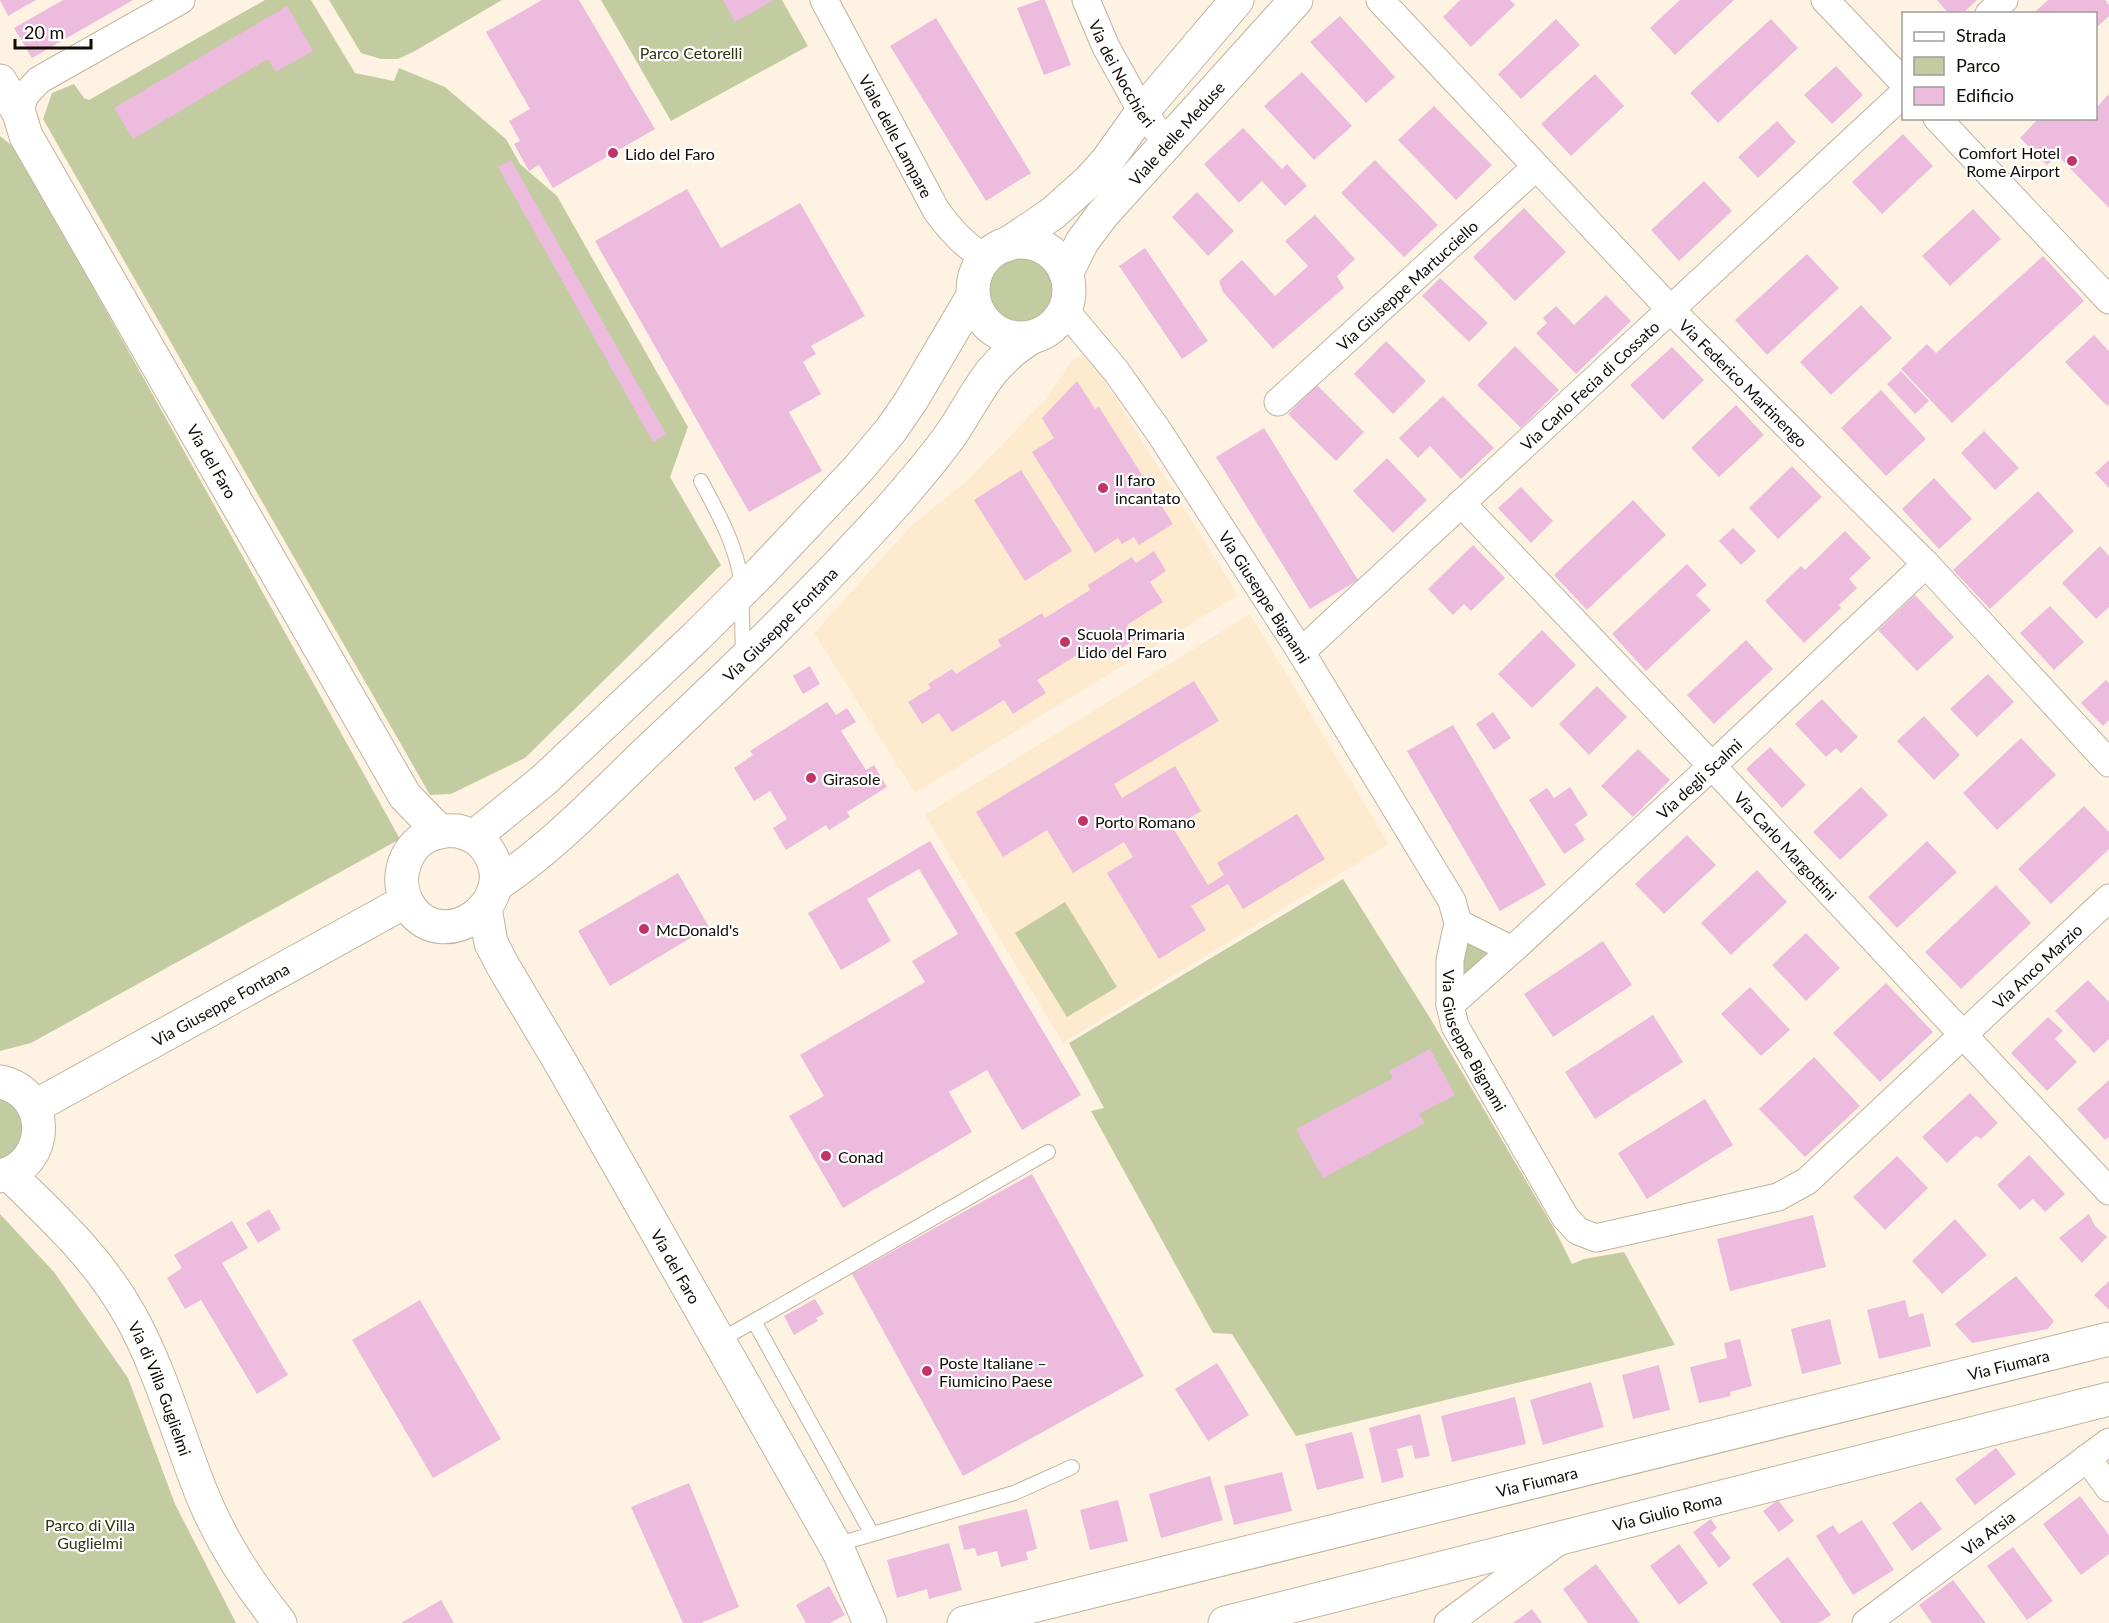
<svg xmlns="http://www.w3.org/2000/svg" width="2109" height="1623" viewBox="0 0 2109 1623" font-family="Lato,sans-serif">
  <rect width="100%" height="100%" fill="#fef3e2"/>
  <path fill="#fdeacf" d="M 1084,354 L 1098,370 L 1238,595 L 915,793 L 814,633 L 912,525 L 967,481 L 1044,401 L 1072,360 Z
    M 1250,614 L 1389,844 L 1063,1043 L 925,815 Z"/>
  <path fill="#c2cca0" d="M 265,0 L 311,0 L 355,73 L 394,81 L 399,68 L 445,87 L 506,139 L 520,164 L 557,196 L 688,427 L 670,477 L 721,565 L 525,758 L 451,794 L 430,795 L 43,119 L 52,93 L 74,84 L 84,98 L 89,100 Z
    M 329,0 L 502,0 L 415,51 L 398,59 L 381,59 L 361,53 Z
    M 601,0 L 782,0 L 808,46 L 671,121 Z
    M 0,136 L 16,149 L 400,839 L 31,1043 L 0,1051 Z
    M987 290a33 33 0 1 1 66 0a33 33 0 1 1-66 0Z
    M 1343,879 L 1430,1018 L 1555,1230 L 1572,1264 L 1584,1259 L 1624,1252 L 1675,1345 L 1296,1436 L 1232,1334 L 1213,1333 L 1091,1111 L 1104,1108 L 1069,1043 Z
    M 1065,902 L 1117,987 L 1067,1017 L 1015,933 Z
    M 1464,941 L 1490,954 L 1461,978 Z
    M 0,1094 L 25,1115 L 22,1146 L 0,1162 Z
    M 0,1214 L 54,1272 L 128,1378 L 175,1504 L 236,1623 L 0,1623 Z"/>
  <path fill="#ecbbde" d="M 0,0 L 36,0 L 8,16 Z
    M 63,0 L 133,0 L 32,58 L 14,28 Z
    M 542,0 L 579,0 L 655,129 L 553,188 L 539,165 L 529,171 L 514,144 L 520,141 L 509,121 L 530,109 L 486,32 Z
    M 723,0 L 774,0 L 735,22 Z
    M 1040,0 L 1045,0 L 1071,65 L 1044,75 L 1017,8 Z
    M 1460,0 L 1510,0 L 1515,5 L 1471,47 L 1443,17 Z
    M 1680,0 L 1734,0 L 1675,55 L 1650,28 Z
    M 1937,0 L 1977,0 L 1962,14 L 1949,14 Z
    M 2048,0 L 2105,0 L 2109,5 L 2109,16 L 2096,28 L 2096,14 L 2038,14 L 2036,11 Z
    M 287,6 L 313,51 L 276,72 L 268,59 L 133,139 L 114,108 Z
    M 1340,16 L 1395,77 L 1366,103 L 1310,42 Z
    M 936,18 L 1031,173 L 986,201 L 890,46 Z
    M 1556,19 L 1580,45 L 1521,99 L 1498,74 Z
    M 1771,19 L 1798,48 L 1718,123 L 1690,93 Z
    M 1836,66 L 1863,95 L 1832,124 L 1804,95 Z
    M 1302,72 L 1352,126 L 1314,160 L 1264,106 Z
    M 1595,74 L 1624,106 L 1571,156 L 1541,124 Z
    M 2109,94 L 2109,208 L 2057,155 L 2047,165 L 2020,138 L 2039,118 L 2080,118 L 2082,121 L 2084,118 L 2096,118 L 2096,108 Z
    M 1434,106 L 1492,165 L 1456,200 L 1398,140 Z
    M 1777,121 L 1796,142 L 1758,178 L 1738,157 Z
    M 1243,128 L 1282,169 L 1287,164 L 1307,186 L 1285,206 L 1262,181 L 1239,203 L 1204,164 Z
    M 1903,134 L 1933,166 L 1882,214 L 1852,182 Z
    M 511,160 L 666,434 L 653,442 L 498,167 Z
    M 1375,160 L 1438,225 L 1404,257 L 1341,193 Z
    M 1704,181 L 1732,211 L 1679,261 L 1651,230 Z
    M 687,189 L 721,248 L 800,203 L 865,316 L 811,346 L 816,354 L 803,362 L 821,394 L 789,412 L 822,471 L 749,512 L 595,241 Z
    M 1197,192 L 1234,231 L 1208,256 L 1172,217 Z
    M 1524,208 L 1566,252 L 1515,301 L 1473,257 Z
    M 1973,209 L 2001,239 L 1950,286 L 1922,256 Z
    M 1315,215 L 1355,259 L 1337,276 L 1344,288 L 1273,349 L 1223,292 L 1219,281 L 1242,260 L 1275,296 L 1308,266 L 1285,241 Z
    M 1145,248 L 1208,341 L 1182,359 L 1119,266 Z
    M 1807,254 L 1839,288 L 1767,355 L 1735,320 Z
    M 2043,256 L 2084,301 L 1952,423 L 1901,369 L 1927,344 L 1936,353 Z
    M 1440,278 L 1488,323 L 1469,342 L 1422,296 Z
    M 1606,295 L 1631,321 L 1576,374 L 1536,333 L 1547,323 L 1543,318 L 1556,306 L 1574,325 Z
    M 1861,305 L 1892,338 L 1831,395 L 1800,362 Z
    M 2094,335 L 2109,351 L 2109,404 L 2107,406 L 2065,362 Z
    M 1386,341 L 1426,381 L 1393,414 L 1354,374 Z
    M 1515,346 L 1559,390 L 1521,428 L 1477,385 Z
    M 1672,347 L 1704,380 L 1663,420 L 1630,385 Z
    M 1901,371 L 1929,401 L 1915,414 L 1887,384 Z
    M 1077,381 L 1095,409 L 1099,407 L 1173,524 L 1139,545 L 1134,537 L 1122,544 L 1118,538 L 1095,553 L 1032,452 L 1054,438 L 1042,418 Z
    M 1317,385 L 1364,432 L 1336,461 L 1288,414 Z
    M 1881,390 L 1926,439 L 1886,476 L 1841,428 Z
    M 1443,396 L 1494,448 L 1461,479 L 1430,446 L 1418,458 L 1399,438 Z
    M 1736,405 L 1764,435 L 1719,477 L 1691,448 Z
    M 1264,428 L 1358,580 L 1310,609 L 1216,457 Z
    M 1984,431 L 2019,468 L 1995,490 L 1961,453 Z
    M 1387,458 L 1427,500 L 1393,533 L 1353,491 Z
    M 2109,460 L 2109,488 L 2095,473 Z
    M 1792,466 L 1822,497 L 1778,539 L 1749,508 Z
    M 1021,470 L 1072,551 L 1025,581 L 974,500 Z
    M 1934,478 L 1972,519 L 1939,549 L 1902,509 Z
    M 1521,487 L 1553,521 L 1531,543 L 1498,508 Z
    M 2038,491 L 2074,531 L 1990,609 L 1953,570 Z
    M 1633,500 L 1666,535 L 1587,610 L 1554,575 Z
    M 1733,528 L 1756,551 L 1741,565 L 1719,541 Z
    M 1845,531 L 1871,558 L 1849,579 L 1857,588 L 1839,605 L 1841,608 L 1804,643 L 1765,601 L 1801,566 L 1805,570 Z
    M 1473,545 L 1505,578 L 1471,611 L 1464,604 L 1453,615 L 1428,589 Z
    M 2100,546 L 2109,556 L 2109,607 L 2096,619 L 2062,583 Z
    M 1154,551 L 1166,571 L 1150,582 L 1163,602 L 1127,625 L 1136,639 L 1103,660 L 1093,645 L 1037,680 L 1046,693 L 1013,714 L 1004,700 L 952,732 L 939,713 L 922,724 L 908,702 L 931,688 L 928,684 L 952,669 L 956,674 L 1001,646 L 998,640 L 1042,613 L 1045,618 L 1090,590 L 1088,585 L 1132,557 L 1136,563 Z
    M 1687,564 L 1707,585 L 1696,595 L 1711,610 L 1646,671 L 1612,634 Z
    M 1915,595 L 1954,637 L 1917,671 L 1878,630 Z
    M 2050,606 L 2084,642 L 2054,670 L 2020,633 Z
    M 1542,630 L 1576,665 L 1532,708 L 1498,674 Z
    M 1746,640 L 1773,669 L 1714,724 L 1687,695 Z
    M 810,666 L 820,684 L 803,694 L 793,676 Z
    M 1988,674 L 2014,702 L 1977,737 L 1950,709 Z
    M 2106,680 L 2109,683 L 2109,720 L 2103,726 L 2081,703 Z
    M 1194,681 L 1219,721 L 1114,784 L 1122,798 L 1175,766 L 1201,811 L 1173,828 L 1208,885 L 1224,875 L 1217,863 L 1297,814 L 1325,859 L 1243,909 L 1228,884 L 1191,906 L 1206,930 L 1159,959 L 1107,873 L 1133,857 L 1124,842 L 1073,873 L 1047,830 L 1003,857 L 976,812 Z
    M 1597,686 L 1627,717 L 1589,755 L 1559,724 Z
    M 1822,699 L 1858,737 L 1841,753 L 1836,748 L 1826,757 L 1795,724 Z
    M 827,702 L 836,715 L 847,708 L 856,722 L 841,731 L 866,770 L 874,765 L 887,787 L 847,812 L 850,817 L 829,830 L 826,825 L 786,850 L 773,828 L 787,819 L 770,791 L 754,801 L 734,768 L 753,755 L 750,751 Z
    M 1493,712 L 1511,738 L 1494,750 L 1476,724 Z
    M 1924,716 L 1960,755 L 1934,780 L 1897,741 Z
    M 1453,725 L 1546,885 L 1500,911 L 1407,751 Z
    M 2021,738 L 2056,775 L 1997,830 L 1963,793 Z
    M 1770,747 L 1806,785 L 1782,808 L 1746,769 Z
    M 1638,749 L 1670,780 L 1633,817 L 1601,786 Z
    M 1570,787 L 1588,815 L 1575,824 L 1585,840 L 1564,854 L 1529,800 L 1547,788 L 1554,798 Z
    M 1861,787 L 1888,815 L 1840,860 L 1813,832 Z
    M 2084,806 L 2109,832 L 2109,849 L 2051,904 L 2018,869 Z
    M 1687,835 L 1716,865 L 1664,914 L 1635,884 Z
    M 930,841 L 1081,1095 L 1022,1130 L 987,1070 L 949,1092 L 972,1132 L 843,1208 L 789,1116 L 824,1096 L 800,1055 L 925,982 L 912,961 L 958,934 L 919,869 L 867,899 L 891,941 L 841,970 L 808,913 Z
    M 1927,841 L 1957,872 L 1897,928 L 1868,897 Z
    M 1757,870 L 1787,902 L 1731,955 L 1701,923 Z
    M 678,873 L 709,927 L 610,986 L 578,931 Z
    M 1996,885 L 2031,923 L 1961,989 L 1925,952 Z
    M 1806,933 L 1840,968 L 1806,1001 L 1772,965 Z
    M 1603,941 L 1632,985 L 1553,1037 L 1524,994 Z
    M 2088,980 L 2109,1002 L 2109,1039 L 2094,1053 L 2055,1011 Z
    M 1886,983 L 1933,1032 L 1880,1082 L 1833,1033 Z
    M 1750,987 L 1790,1030 L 1761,1056 L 1721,1014 Z
    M 1653,1015 L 1683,1062 L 1595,1119 L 1565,1072 Z
    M 2048,1017 L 2063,1031 L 2055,1039 L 2077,1062 L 2047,1091 L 2011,1053 Z
    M 1430,1049 L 1455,1095 L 1419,1114 L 1425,1123 L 1323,1178 L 1296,1129 L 1393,1078 L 1389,1071 Z
    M 1814,1057 L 1860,1106 L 1805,1157 L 1759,1109 Z
    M 2109,1080 L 2109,1137 L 2105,1140 L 2077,1109 Z
    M 1970,1093 L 1998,1123 L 1981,1139 L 1976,1136 L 1947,1163 L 1922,1137 Z
    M 1705,1099 L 1733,1145 L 1647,1199 L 1618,1153 Z
    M 2029,1155 L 2065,1194 L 2045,1212 L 2033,1199 L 2020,1210 L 1997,1185 Z
    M 1897,1156 L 1928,1188 L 1885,1230 L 1853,1197 Z
    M 1032,1174 L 1144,1376 L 963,1476 L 852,1274 Z
    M 269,1209 L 281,1229 L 258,1243 L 246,1223 Z
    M 2089,1214 L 2095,1226 L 2107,1237 L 2082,1263 L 2059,1238 Z
    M 1813,1215 L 1826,1267 L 1730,1291 L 1717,1239 Z
    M 1955,1219 L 1987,1255 L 1942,1294 L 1912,1261 Z
    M 232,1221 L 248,1248 L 222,1263 L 288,1375 L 257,1394 L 201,1300 L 185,1309 L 167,1278 L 182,1268 L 174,1255 Z
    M 2016,1276 L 2054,1321 L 2048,1329 L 1972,1343 L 1955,1324 Z
    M 2109,1281 L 2109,1310 L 2094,1295 Z
    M 815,1299 L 824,1314 L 816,1318 L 818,1321 L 794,1335 L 784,1316 Z
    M 420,1300 L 501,1439 L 433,1478 L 352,1340 Z
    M 1905,1300 L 1909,1317 L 1923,1313 L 1931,1346 L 1879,1359 L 1867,1310 Z
    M 1830,1319 L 1841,1364 L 1802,1374 L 1791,1329 Z
    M 1740,1339 L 1752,1386 L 1730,1392 L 1731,1396 L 1699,1403 L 1690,1367 L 1727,1358 L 1724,1343 Z
    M 1217,1363 L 1249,1415 L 1208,1441 L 1175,1389 Z
    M 1659,1365 L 1670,1410 L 1633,1419 L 1622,1375 Z
    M 1591,1382 L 1604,1427 L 1543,1445 L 1530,1400 Z
    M 1515,1397 L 1526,1444 L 1452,1462 L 1441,1416 Z
    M 1420,1414 L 1430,1456 L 1415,1459 L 1412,1445 L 1397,1449 L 1404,1477 L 1382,1483 L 1369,1428 Z
    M 1352,1432 L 1364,1478 L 1317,1490 L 1305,1444 Z
    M 1996,1448 L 2016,1474 L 1975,1505 L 1955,1479 Z
    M 1282,1472 L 1292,1511 L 1234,1525 L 1224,1486 Z
    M 1210,1476 L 1223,1520 L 1161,1538 L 1149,1494 Z
    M 689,1483 L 739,1607 L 701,1623 L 683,1623 L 631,1507 Z
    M 2080,1496 L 2109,1535 L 2109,1554 L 2081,1575 L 2043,1524 Z
    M 1118,1500 L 1128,1541 L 1090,1550 L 1080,1510 Z
    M 1778,1500 L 1794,1521 L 1779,1532 L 1763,1511 Z
    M 1921,1501 L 1942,1529 L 1912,1551 L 1892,1523 Z
    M 1027,1509 L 1037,1549 L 1026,1552 L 1028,1560 L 1001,1567 L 997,1551 L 977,1556 L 975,1548 L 964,1550 L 958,1526 Z
    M 1711,1519 L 1717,1528 L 1711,1533 L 1731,1558 L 1719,1568 L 1693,1532 Z
    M 1862,1520 L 1894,1570 L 1853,1595 L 1816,1536 L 1833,1525 L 1839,1534 Z
    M 949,1543 L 962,1590 L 929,1599 L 927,1589 L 897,1598 L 887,1560 Z
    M 1679,1544 L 1708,1583 L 1679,1605 L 1650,1566 Z
    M 2013,1547 L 2053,1601 L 2027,1620 L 1987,1566 Z
    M 1788,1557 L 1831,1615 L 1819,1623 L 1781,1623 L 1752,1584 Z
    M 1596,1564 L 1640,1623 L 1588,1623 L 1563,1589 Z
    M 1953,1580 L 1986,1623 L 1932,1623 L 1919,1605 Z
    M 829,1586 L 845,1615 L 830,1623 L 806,1623 L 796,1605 Z
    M 441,1600 L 454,1623 L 401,1623 Z
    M 1532,1609 L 1542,1623 L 1513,1623 Z"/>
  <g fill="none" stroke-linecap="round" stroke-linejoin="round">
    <g stroke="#c0b39f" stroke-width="16">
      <path id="service" d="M 701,481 C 718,513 735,543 741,579 L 743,655
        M 754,1321 L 1048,1152
        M 719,1341 L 754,1321 L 872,1534
        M 835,1545 L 1014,1493 L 1072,1467"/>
    </g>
    <g stroke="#c0b39f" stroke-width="29">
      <g id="minor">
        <path id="s1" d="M 824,0 L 936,210 C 950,230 965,246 985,258"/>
        <path id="s2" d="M 1086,0 L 1106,47 L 1142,112 L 1167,142"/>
        <path id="s3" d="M 1380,0 L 1670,309 L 1926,564 L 2109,763"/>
        <path d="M 1825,0 L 1904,83"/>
        <path d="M 1989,14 L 2004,0"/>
        <path d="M 19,113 L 25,95 L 39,80 L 181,0"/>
        <path d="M 1937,118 L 2109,300"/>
        <path id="s4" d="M 1065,310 L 1116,371 L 1159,432 L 1301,652 L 1452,901 L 1458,923 L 1450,960 L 1450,1005 L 1455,1026 L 1565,1217 L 1578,1231 L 1596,1238 L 1778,1197 L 1807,1181 L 2109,898"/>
        <path id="s5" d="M 1278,402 L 1536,167"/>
        <path id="s6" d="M 1461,503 L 1712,766 L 2109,1191"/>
        <path id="s7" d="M 1301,652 L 1904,93"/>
        <path id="s8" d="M 1458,923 L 1512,950 L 1712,766 L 1926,564"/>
        <path d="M 1450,1005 L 1512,950"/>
        <path d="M 2087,1458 L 2109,1488"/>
        <path d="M 1448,1623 L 1558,1542"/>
        <path id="s9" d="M 1866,1623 L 2109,1442"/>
      </g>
    </g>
    <g stroke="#c0b39f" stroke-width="35">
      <g id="tertiary">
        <path id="s10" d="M 0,81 L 19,113 L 26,136 L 405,796 L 440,832"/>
        <circle cx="1021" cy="290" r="48"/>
        <path d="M 1006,245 L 1052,214 L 1090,180 L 1107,161 L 1142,112 L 1237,0"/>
        <path id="s11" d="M 1066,274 L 1082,242 L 1102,215 L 1296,0"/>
        <path d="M 458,831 C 473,835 482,840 490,854 C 518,903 445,955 411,909 C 391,881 405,839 439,832 C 445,830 452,831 458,831 Z"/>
        <path d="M 475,836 L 544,780 L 697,636 L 761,572 L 859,468 L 891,430 L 911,401 L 973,296"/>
        <path id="s12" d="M 496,885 C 552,848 598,799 646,753 C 732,672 819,589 898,500 C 917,478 936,456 952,433 C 979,392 988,364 1032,337"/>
        <path id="s13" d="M 485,908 L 491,943 L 503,966 L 562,1065 L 839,1552 L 870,1623"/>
        <path d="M 0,1082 C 53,1093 50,1165 0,1176"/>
        <path id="s14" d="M 34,1107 L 406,901"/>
        <path id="s15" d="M 9,1174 C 55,1219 98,1258 130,1315 C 161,1371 177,1432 201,1492 C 220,1540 248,1583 280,1623"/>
        <path id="s16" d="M 964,1623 L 2109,1339"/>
        <path id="s17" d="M 1225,1623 L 2109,1399"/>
      </g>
    </g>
    <use href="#service" stroke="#fff" stroke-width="14"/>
    <use href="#minor" stroke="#fff" stroke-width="27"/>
    <use href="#tertiary" stroke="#fff" stroke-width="33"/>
  </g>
  <g fill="#c03468" stroke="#fff" stroke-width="2">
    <circle cx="613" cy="153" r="6"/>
    <circle cx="2072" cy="161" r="6"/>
    <circle cx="1103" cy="488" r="6"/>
    <circle cx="1065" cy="642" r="6"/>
    <circle cx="811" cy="778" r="6"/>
    <circle cx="1083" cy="821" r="6"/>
    <circle cx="644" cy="929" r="6"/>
    <circle cx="826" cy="1156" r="6"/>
    <circle cx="927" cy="1371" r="6"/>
  </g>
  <g text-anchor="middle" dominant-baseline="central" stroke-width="4.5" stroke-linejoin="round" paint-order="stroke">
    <g font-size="16" fill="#2f360e" stroke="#fff">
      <text x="691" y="52">Parco Cetorelli</text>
      <text x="90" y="1524">Parco di Villa<tspan x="90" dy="18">Guglielmi</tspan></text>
    </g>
    <g font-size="16" fill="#100b05" stroke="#fff">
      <text stroke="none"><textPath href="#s2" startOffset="82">Via dei Nocchieri</textPath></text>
      <text stroke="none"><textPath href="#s11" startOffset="180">Viale delle Meduse</textPath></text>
      <text stroke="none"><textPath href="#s1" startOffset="154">Viale delle Lampare</textPath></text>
      <text stroke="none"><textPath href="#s5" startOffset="174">Via Giuseppe Martucciello</textPath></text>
      <text stroke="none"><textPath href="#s3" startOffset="528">Via Federico Martinengo</textPath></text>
      <text stroke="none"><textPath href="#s7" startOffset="393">Via Carlo Fecia di Cossato</textPath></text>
      <text stroke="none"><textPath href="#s10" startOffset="436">Via del Faro</textPath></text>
      <text stroke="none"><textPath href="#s4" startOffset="350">Via Giuseppe Bignami</textPath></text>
      <text stroke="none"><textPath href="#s12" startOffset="386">Via Giuseppe Fontana</textPath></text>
      <text stroke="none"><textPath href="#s8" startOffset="314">Via degli Scalmi</textPath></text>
      <text stroke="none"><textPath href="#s6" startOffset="472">Via Carlo Margottini</textPath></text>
      <text stroke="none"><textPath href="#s4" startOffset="1628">Via Anco Marzio</textPath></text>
      <text stroke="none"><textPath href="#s14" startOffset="213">Via Giuseppe Fontana</textPath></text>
      <text stroke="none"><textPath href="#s4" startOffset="854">Via Giuseppe Bignami</textPath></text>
      <text stroke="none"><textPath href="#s13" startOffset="408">Via del Faro</textPath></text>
      <text stroke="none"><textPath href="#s16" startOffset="1076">Via Fiumara</textPath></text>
      <text stroke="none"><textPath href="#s15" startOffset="266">Via di Villa Guglielmi</textPath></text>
      <text stroke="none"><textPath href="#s16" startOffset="590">Via Fiumara</textPath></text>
      <text stroke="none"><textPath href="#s17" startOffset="456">Via Giulio Roma</textPath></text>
      <text stroke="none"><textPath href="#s9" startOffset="152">Via Arsia</textPath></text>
    </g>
    <g font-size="16" fill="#100b05" stroke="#fff" text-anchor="start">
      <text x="2060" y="152" text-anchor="end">Comfort Hotel<tspan x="2060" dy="18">Rome Airport</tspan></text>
      <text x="625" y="153">Lido del Faro</text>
      <text x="1115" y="479">Il faro<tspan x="1115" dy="18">incantato</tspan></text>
      <text x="1077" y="633">Scuola Primaria<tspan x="1077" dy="18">Lido del Faro</tspan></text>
      <text x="823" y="778">Girasole</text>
      <text x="1095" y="821">Porto Romano</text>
      <text x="656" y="929">McDonald's</text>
      <text x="838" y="1156">Conad</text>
      <text x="939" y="1362">Poste Italiane –<tspan x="939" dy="18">Fiumicino Paese</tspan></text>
    </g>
  </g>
  <rect x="1902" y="12" width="195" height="108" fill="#ffffff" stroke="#9f9d9b" stroke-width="1.5"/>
  <rect x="1914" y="32" width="30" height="9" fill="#ffffff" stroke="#9f9d9b" stroke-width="1.5"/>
  <text x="1956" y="42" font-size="18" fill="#100b05">Strada</text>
  <rect x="1914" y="57" width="30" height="18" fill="#c2cca0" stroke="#9f9d9b" stroke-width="1.5"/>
  <text x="1956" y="72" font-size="18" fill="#100b05">Parco</text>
  <rect x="1914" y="87" width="30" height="18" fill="#ecbbde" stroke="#9f9d9b" stroke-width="1.5"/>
  <text x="1956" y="102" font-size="18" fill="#100b05">Edificio</text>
  <path d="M15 39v9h76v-9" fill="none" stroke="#100b05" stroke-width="3"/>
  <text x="24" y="39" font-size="18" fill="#100b05" stroke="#ffffff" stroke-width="4.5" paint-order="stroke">20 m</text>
</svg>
